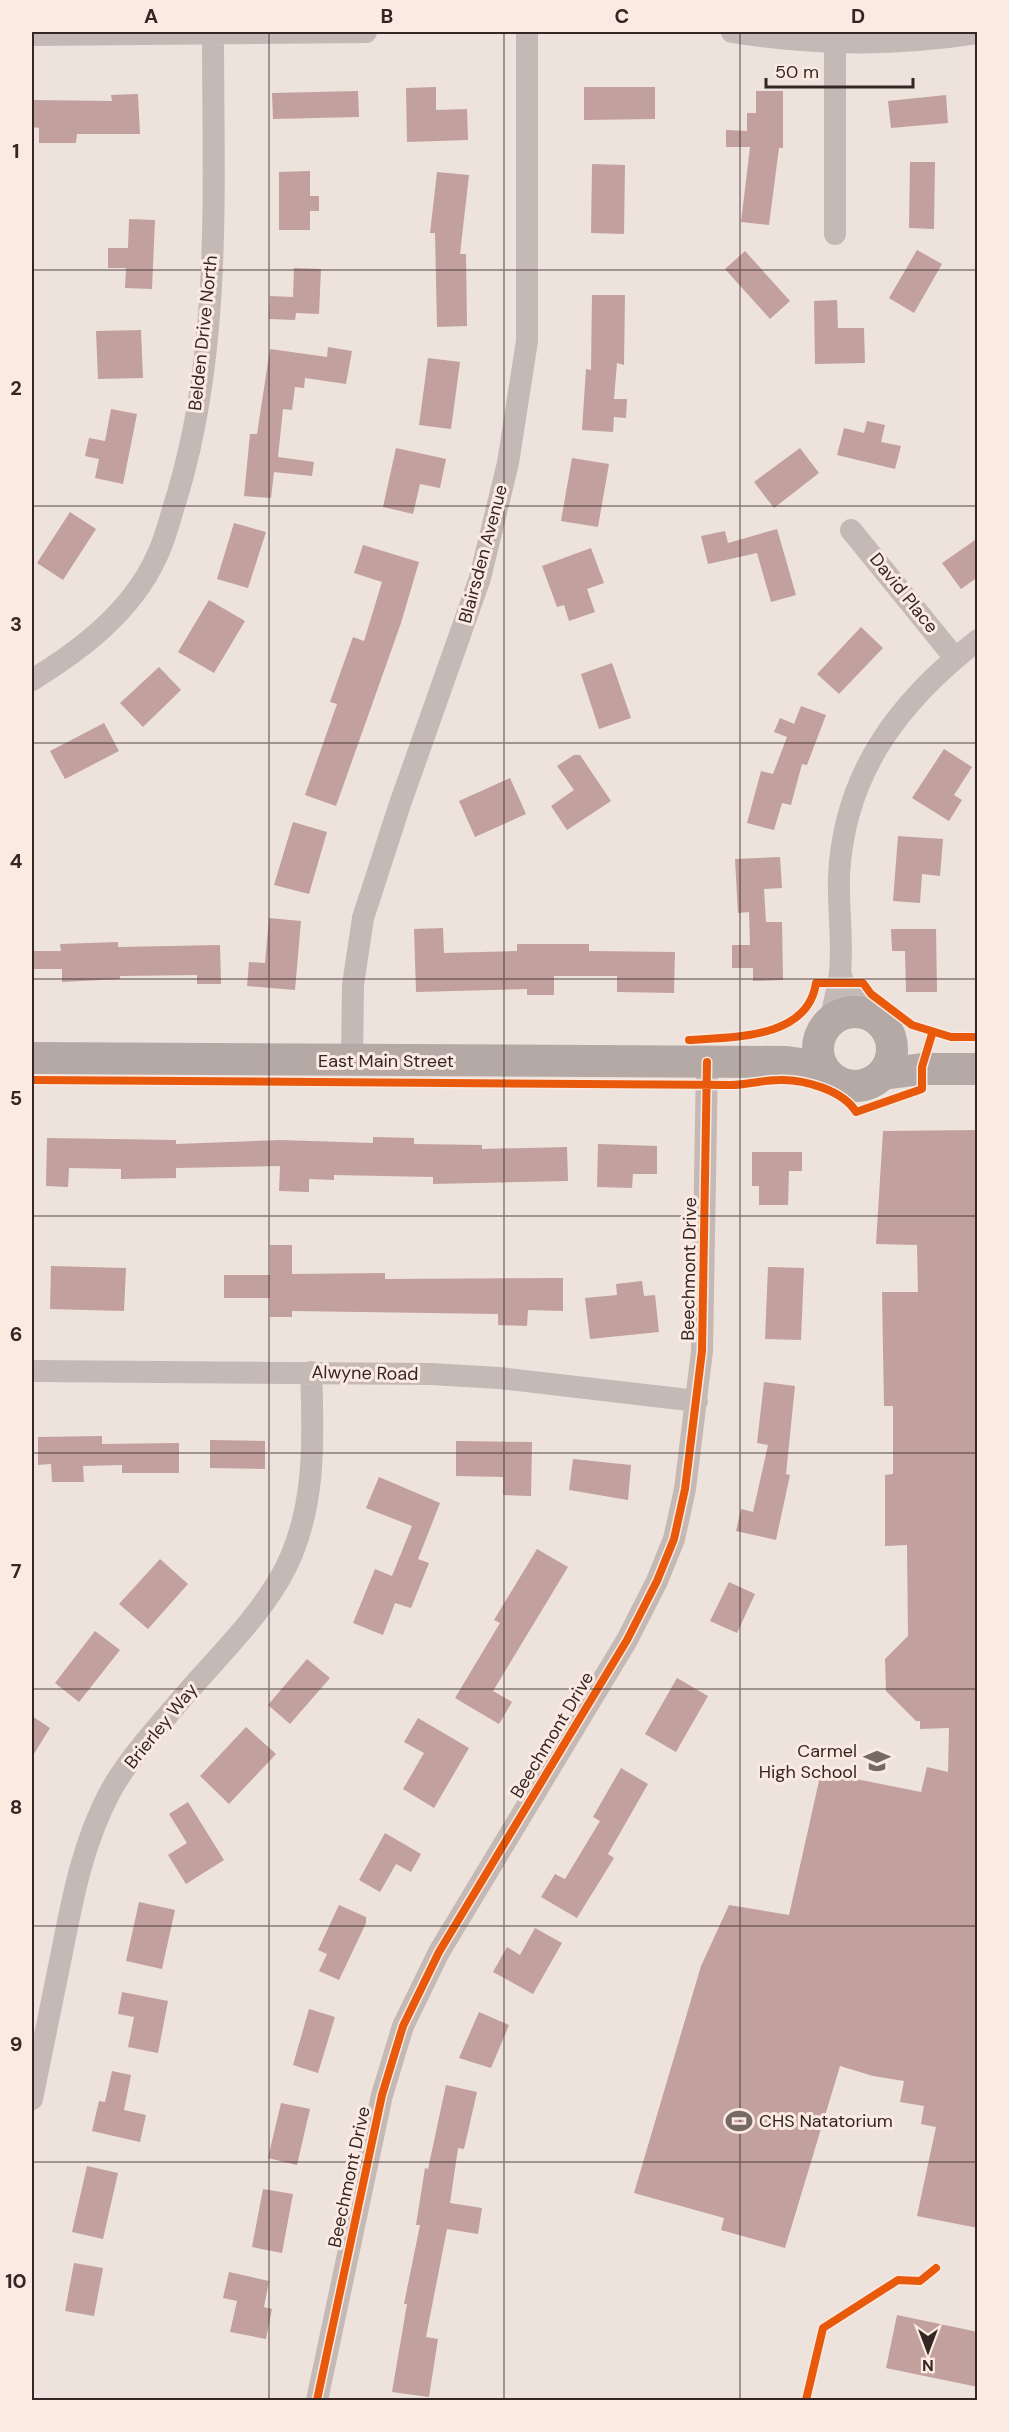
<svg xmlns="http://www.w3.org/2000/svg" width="1009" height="2432" viewBox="0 0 1009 2432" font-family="'DM Sans',sans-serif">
  <rect width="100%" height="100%" fill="#ede2dc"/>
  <path fill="#c2a09d" d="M 436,87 L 436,110 L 467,109 L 468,140 L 407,142 L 406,88 Z
    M 584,87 L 655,87 L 655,119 L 584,120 Z
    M 358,91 L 359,117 L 273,119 L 272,93 Z
    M 756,91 L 783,91 L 783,148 L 779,148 L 769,225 L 741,222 L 750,147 L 726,147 L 726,130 L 747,131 L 747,113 L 756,113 Z
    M 138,94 L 140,134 L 77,134 L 76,143 L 39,143 L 39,128 L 32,127 L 32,100 L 112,101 L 111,95 Z
    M 946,95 L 948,123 L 891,128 L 888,101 Z
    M 910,162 L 935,162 L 934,229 L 909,228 Z
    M 592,164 L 625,165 L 624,234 L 591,233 Z
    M 310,171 L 310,196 L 319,196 L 319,211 L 310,211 L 310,230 L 279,230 L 279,172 Z
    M 437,172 L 469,175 L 460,254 L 466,254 L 467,326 L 437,327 L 435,233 L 430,233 Z
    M 129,219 L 155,220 L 152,289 L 125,288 L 126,268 L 108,268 L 108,248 L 128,248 Z
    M 917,250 L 942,264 L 914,313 L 889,298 Z
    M 745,251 L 790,301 L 770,319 L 725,269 Z
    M 294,268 L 321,269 L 319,314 L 296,313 L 295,320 L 269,319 L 270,296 L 293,297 Z
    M 592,295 L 625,295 L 624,365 L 617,363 L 614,399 L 627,399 L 626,418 L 614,417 L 613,432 L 582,430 L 586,369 L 591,370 Z
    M 837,300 L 838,328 L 864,328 L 865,363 L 815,364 L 814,301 Z
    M 141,330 L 143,378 L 98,379 L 96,331 Z
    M 328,347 L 352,351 L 346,384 L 305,378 L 304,388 L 295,387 L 292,410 L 283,409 L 278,457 L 314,462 L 312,476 L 274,472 L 271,498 L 244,496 L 250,434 L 257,434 L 270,349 L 327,357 Z
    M 428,358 L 460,362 L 451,429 L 419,425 Z
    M 111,409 L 137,414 L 123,484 L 95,478 L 99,459 L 85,456 L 89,438 L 105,441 Z
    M 867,421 L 885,425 L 881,442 L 901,446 L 895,469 L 837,455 L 844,428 L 864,433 Z
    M 396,448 L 446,459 L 440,488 L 420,484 L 413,514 L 383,507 Z
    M 800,448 L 819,473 L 774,508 L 754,482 Z
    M 572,458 L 609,464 L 598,527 L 561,521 Z
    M 70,512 L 96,529 L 63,580 L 37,563 Z
    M 234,523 L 266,532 L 248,588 L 217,579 Z
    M 777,529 L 796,595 L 771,602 L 757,553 L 708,564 L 701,536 L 725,531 L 728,543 Z
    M 978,538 L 978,577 L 961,589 L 942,563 Z
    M 363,545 L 419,562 L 401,623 L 336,806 L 305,795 L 337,704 L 330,702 L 353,637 L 364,641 L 382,582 L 354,573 Z
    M 591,548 L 604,583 L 587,589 L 595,612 L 569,621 L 564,605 L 557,607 L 542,566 Z
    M 209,600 L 245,621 L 214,673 L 178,652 Z
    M 861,627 L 883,648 L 839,694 L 817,674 Z
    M 612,663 L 631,718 L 599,729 L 581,674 Z
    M 159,667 L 181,690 L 143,727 L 120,703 Z
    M 801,706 L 826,715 L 807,765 L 802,764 L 791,805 L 782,803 L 774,830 L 747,823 L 761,771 L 773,774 L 787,737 L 774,732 L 780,718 L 794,724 Z
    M 104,723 L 119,751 L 65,779 L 50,751 Z
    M 944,749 L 972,767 L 954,795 L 962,800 L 949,821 L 912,798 Z
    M 574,755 L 580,755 L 611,801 L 567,830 L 551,806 L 574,790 L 557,766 Z
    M 510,778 L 526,814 L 475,837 L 459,801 Z
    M 293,822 L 327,832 L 309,894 L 274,885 Z
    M 898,836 L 943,839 L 940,876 L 922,874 L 920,903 L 893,901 Z
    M 780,857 L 782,888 L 764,889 L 766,922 L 782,922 L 783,980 L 753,981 L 753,968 L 732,968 L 732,945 L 750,945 L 749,912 L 738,913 L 735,859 Z
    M 269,918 L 301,921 L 295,990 L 247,986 L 249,962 L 265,963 Z
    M 443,928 L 444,953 L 517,951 L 517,944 L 589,944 L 589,951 L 675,952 L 674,993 L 617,992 L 617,976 L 554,976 L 554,995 L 527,995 L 527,989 L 416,992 L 414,929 Z
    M 891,929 L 936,929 L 937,992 L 906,992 L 905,951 L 892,951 Z
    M 118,942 L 118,947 L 220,945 L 221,984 L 197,984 L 197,975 L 120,976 L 120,979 L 62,982 L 62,969 L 32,969 L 32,951 L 61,951 L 60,944 Z
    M 978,1130 L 978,2228 L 917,2216 L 936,2127 L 921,2124 L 924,2106 L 900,2102 L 904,2081 L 873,2076 L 840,2066 L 785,2248 L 721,2230 L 724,2218 L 634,2193 L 701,1966 L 729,1905 L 789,1915 L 821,1772 L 921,1792 L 927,1767 L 948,1772 L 949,1728 L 920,1729 L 920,1721 L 916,1721 L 886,1691 L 885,1659 L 908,1636 L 907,1545 L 885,1546 L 885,1475 L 893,1474 L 893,1406 L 884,1406 L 882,1292 L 918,1292 L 917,1245 L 876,1244 L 883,1131 Z
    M 373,1137 L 414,1138 L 414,1144 L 482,1145 L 482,1149 L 567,1147 L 568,1181 L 433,1184 L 433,1177 L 334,1175 L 334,1180 L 309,1179 L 309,1192 L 279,1191 L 280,1166 L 176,1168 L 176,1178 L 121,1179 L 121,1169 L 69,1168 L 68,1187 L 46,1186 L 47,1138 L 176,1140 L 176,1144 L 280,1140 L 373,1143 Z
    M 598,1144 L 657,1146 L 657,1174 L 633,1174 L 632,1188 L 597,1187 Z
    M 752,1152 L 802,1152 L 802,1171 L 789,1171 L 788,1205 L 759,1205 L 759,1186 L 752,1186 Z
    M 270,1245 L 292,1245 L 292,1274 L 385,1273 L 385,1279 L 563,1278 L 563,1311 L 528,1310 L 527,1326 L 498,1325 L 498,1314 L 292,1311 L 292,1317 L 270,1317 L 270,1298 L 224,1298 L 224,1275 L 270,1275 Z
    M 51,1266 L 126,1268 L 124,1311 L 50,1309 Z
    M 768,1267 L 804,1268 L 801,1340 L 765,1339 Z
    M 642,1281 L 644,1296 L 655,1295 L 659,1332 L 590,1339 L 585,1298 L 617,1295 L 616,1284 Z
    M 764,1382 L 795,1386 L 786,1474 L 790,1475 L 776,1540 L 736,1531 L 741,1509 L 753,1512 L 768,1445 L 757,1443 Z
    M 102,1436 L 102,1444 L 179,1443 L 179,1473 L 122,1473 L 122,1465 L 83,1466 L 84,1482 L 52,1482 L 51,1464 L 38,1465 L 38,1437 Z
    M 210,1440 L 265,1441 L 265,1469 L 210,1468 Z
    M 456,1441 L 532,1442 L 531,1496 L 503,1495 L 503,1477 L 456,1476 Z
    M 573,1459 L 631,1465 L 628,1500 L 569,1490 Z
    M 379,1477 L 440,1503 L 418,1559 L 429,1563 L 411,1608 L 395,1603 L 383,1635 L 353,1623 L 375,1569 L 392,1576 L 412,1526 L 366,1508 Z
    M 537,1549 L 568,1567 L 493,1691 L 512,1702 L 499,1724 L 455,1698 L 500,1623 L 494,1620 Z
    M 160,1559 L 188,1584 L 148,1629 L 119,1604 Z
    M 729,1582 L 755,1594 L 737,1633 L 710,1621 Z
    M 95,1631 L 120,1650 L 79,1702 L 55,1683 Z
    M 307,1659 L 330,1678 L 290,1724 L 268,1705 Z
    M 677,1678 L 708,1696 L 676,1752 L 645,1734 Z
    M 32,1716 L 50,1728 L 32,1757 Z
    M 418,1718 L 469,1748 L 434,1808 L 403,1789 L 424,1753 L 404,1742 Z
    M 246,1727 L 276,1754 L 229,1804 L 200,1776 Z
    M 621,1768 L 648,1784 L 608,1854 L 614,1858 L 577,1918 L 541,1897 L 555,1874 L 565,1879 L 600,1821 L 593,1817 Z
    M 188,1802 L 224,1860 L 186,1884 L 168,1855 L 187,1843 L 169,1814 Z
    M 385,1833 L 421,1854 L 411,1872 L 396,1864 L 380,1892 L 359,1880 Z
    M 139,1902 L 175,1910 L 162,1969 L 126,1961 Z
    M 339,1905 L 366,1917 L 366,1923 L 339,1980 L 319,1971 L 327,1954 L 318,1950 Z
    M 535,1928 L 562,1943 L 533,1994 L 493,1972 L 507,1947 L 520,1955 Z
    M 122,1992 L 168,2001 L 158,2053 L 128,2047 L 134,2017 L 118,2014 Z
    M 309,2009 L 335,2017 L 318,2073 L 293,2065 Z
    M 479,2012 L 509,2025 L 491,2068 L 459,2058 Z
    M 112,2071 L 131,2075 L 124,2110 L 146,2115 L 140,2142 L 92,2131 L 99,2101 L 105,2102 Z
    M 446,2085 L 477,2092 L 464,2149 L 458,2148 L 450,2203 L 482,2208 L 478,2234 L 447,2229 L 426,2337 L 438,2339 L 429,2397 L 392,2392 L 407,2304 L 404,2304 L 420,2225 L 416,2225 L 425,2168 L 428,2169 Z
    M 281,2103 L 310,2109 L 297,2165 L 268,2158 Z
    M 87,2166 L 118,2173 L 103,2239 L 72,2232 Z
    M 263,2189 L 293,2194 L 282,2253 L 252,2247 Z
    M 74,2263 L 103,2268 L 94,2316 L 65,2311 Z
    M 229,2272 L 269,2281 L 264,2307 L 272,2309 L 266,2339 L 230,2332 L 237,2301 L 223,2298 Z
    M 897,2315 L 978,2332 L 978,2387 L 886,2368 Z"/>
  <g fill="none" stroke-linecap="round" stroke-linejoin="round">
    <path stroke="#c5b9b6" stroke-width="22" d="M 732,32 C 813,45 897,46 978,33
      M 835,32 L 835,234
      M 32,35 L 366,32
      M 851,530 L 955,658
      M 32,680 C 81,650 131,612 156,558 C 166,538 171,514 178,493 C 222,345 213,187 213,34
      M 840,971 L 843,983 L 867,1014
      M 830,1022 C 833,1006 838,989 840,973 C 843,941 838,908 839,876 C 844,773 899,701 978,640
      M 352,1061 L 353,985 L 363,918 L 400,804 L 480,578 L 508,463 L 527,341 L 527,32
      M 32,1371 L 431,1374 L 499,1378 L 697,1401
      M 32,2099 C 42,2050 52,2001 62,1952 C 73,1896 83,1843 110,1792 C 130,1756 158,1727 184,1696 C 216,1659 254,1622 279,1580 C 316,1518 314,1442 311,1372
      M 317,2400 L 382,2095 L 403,2026 L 439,1952 L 627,1640 L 657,1581 L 674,1539 L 685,1489 L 702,1351 L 707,1062"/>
    <path stroke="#b5a9a6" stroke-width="32" d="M818 1049a37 37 0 1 1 74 0a37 37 0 1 1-74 0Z
      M 32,1058 L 787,1062 L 823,1067
      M 883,1074 L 922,1069 L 978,1069"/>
    <g stroke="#faeae2" stroke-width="11">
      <path id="cycleway" d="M 689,1040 C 733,1037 808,1039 816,983 L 863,983 L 871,994 L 912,1025 L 951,1037 L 978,1037
        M 32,1080 L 731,1085 C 747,1085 763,1080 779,1080 C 803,1079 843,1090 856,1112 L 922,1089 L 922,1067 L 932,1034
        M 317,2400 L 382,2095 L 403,2026 L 439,1952 L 627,1640 L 657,1581 L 674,1539 L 685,1489 L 702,1351 L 707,1062
        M 806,2400 L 823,2328 L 898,2280 L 920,2281 L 936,2268"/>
    </g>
    <use href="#cycleway" stroke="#e8590c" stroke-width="8"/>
  </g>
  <path fill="none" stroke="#352625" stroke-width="1.5" stroke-opacity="0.55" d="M 269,32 L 269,2400M 504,32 L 504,2400M 740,32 L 740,2400M 32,270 L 978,270M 32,506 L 978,506M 32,743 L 978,743M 32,979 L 978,979M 32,1216 L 978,1216M 32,1453 L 978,1453M 32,1689 L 978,1689M 32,1926 L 978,1926M 32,2162 L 978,2162"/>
  <defs>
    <g id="school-bare" transform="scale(2.07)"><path d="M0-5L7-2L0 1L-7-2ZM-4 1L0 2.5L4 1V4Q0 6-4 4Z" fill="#756865" stroke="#faeae2" stroke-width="2.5" paint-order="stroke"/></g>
    <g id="stadium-bare" transform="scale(2.07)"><path d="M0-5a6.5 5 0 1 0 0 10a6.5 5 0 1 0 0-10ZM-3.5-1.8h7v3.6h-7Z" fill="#756865" stroke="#faeae2" stroke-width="2.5" paint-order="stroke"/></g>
  </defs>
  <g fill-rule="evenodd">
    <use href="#school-bare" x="877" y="1761"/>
    <use href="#stadium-bare" x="739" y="2121"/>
  </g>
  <g text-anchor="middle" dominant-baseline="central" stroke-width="6" stroke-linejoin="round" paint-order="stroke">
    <g font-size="18" fill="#352625" stroke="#faeae2">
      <text transform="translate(203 333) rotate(-84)">Belden Drive North</text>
      <text transform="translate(483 554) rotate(-75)">Blairsden Avenue</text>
      <text transform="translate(904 593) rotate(51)">David Place</text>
      <text x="386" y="1061">East Main Street</text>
      <text transform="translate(689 1269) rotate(-89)">Beechmont Drive</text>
      <text transform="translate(365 1373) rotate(1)">Alwyne Road</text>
      <text transform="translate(161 1726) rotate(-51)">Brierley Way</text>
      <text transform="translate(552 1735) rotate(-59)">Beechmont Drive</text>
      <text transform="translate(349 2177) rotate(-78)">Beechmont Drive</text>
    </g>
    <g font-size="18" fill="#352625" stroke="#faeae2" text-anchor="end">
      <text x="857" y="1751">Carmel<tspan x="857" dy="21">High School</tspan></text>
      <text x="759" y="2121" text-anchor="start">CHS Natatorium</text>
    </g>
  </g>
  <rect width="1009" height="2432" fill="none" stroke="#faeae2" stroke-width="66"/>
  <g transform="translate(928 2351) rotate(180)" stroke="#faeae2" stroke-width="4.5" paint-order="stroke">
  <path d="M0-4.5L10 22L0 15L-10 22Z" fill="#352625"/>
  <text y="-9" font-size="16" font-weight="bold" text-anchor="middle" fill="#352625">N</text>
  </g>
  <path d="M766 78v9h147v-9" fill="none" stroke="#352625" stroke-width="3"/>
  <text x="775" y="78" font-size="18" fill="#352625" stroke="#faeae2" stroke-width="4.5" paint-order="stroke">50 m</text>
  <rect x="33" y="33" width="943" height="2366" fill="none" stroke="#352625" stroke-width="2"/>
  <g font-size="20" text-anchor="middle" font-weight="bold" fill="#352625">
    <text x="151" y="23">A</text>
    <text x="387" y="23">B</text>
    <text x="622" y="23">C</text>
    <text x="858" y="23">D</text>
    <text x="16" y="158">1</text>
    <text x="16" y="395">2</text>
    <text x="16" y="631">3</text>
    <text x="16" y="868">4</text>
    <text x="16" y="1105">5</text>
    <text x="16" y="1341">6</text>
    <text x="16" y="1578">7</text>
    <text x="16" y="1814">8</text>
    <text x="16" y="2051">9</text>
    <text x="16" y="2288">10</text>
  </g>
</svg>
